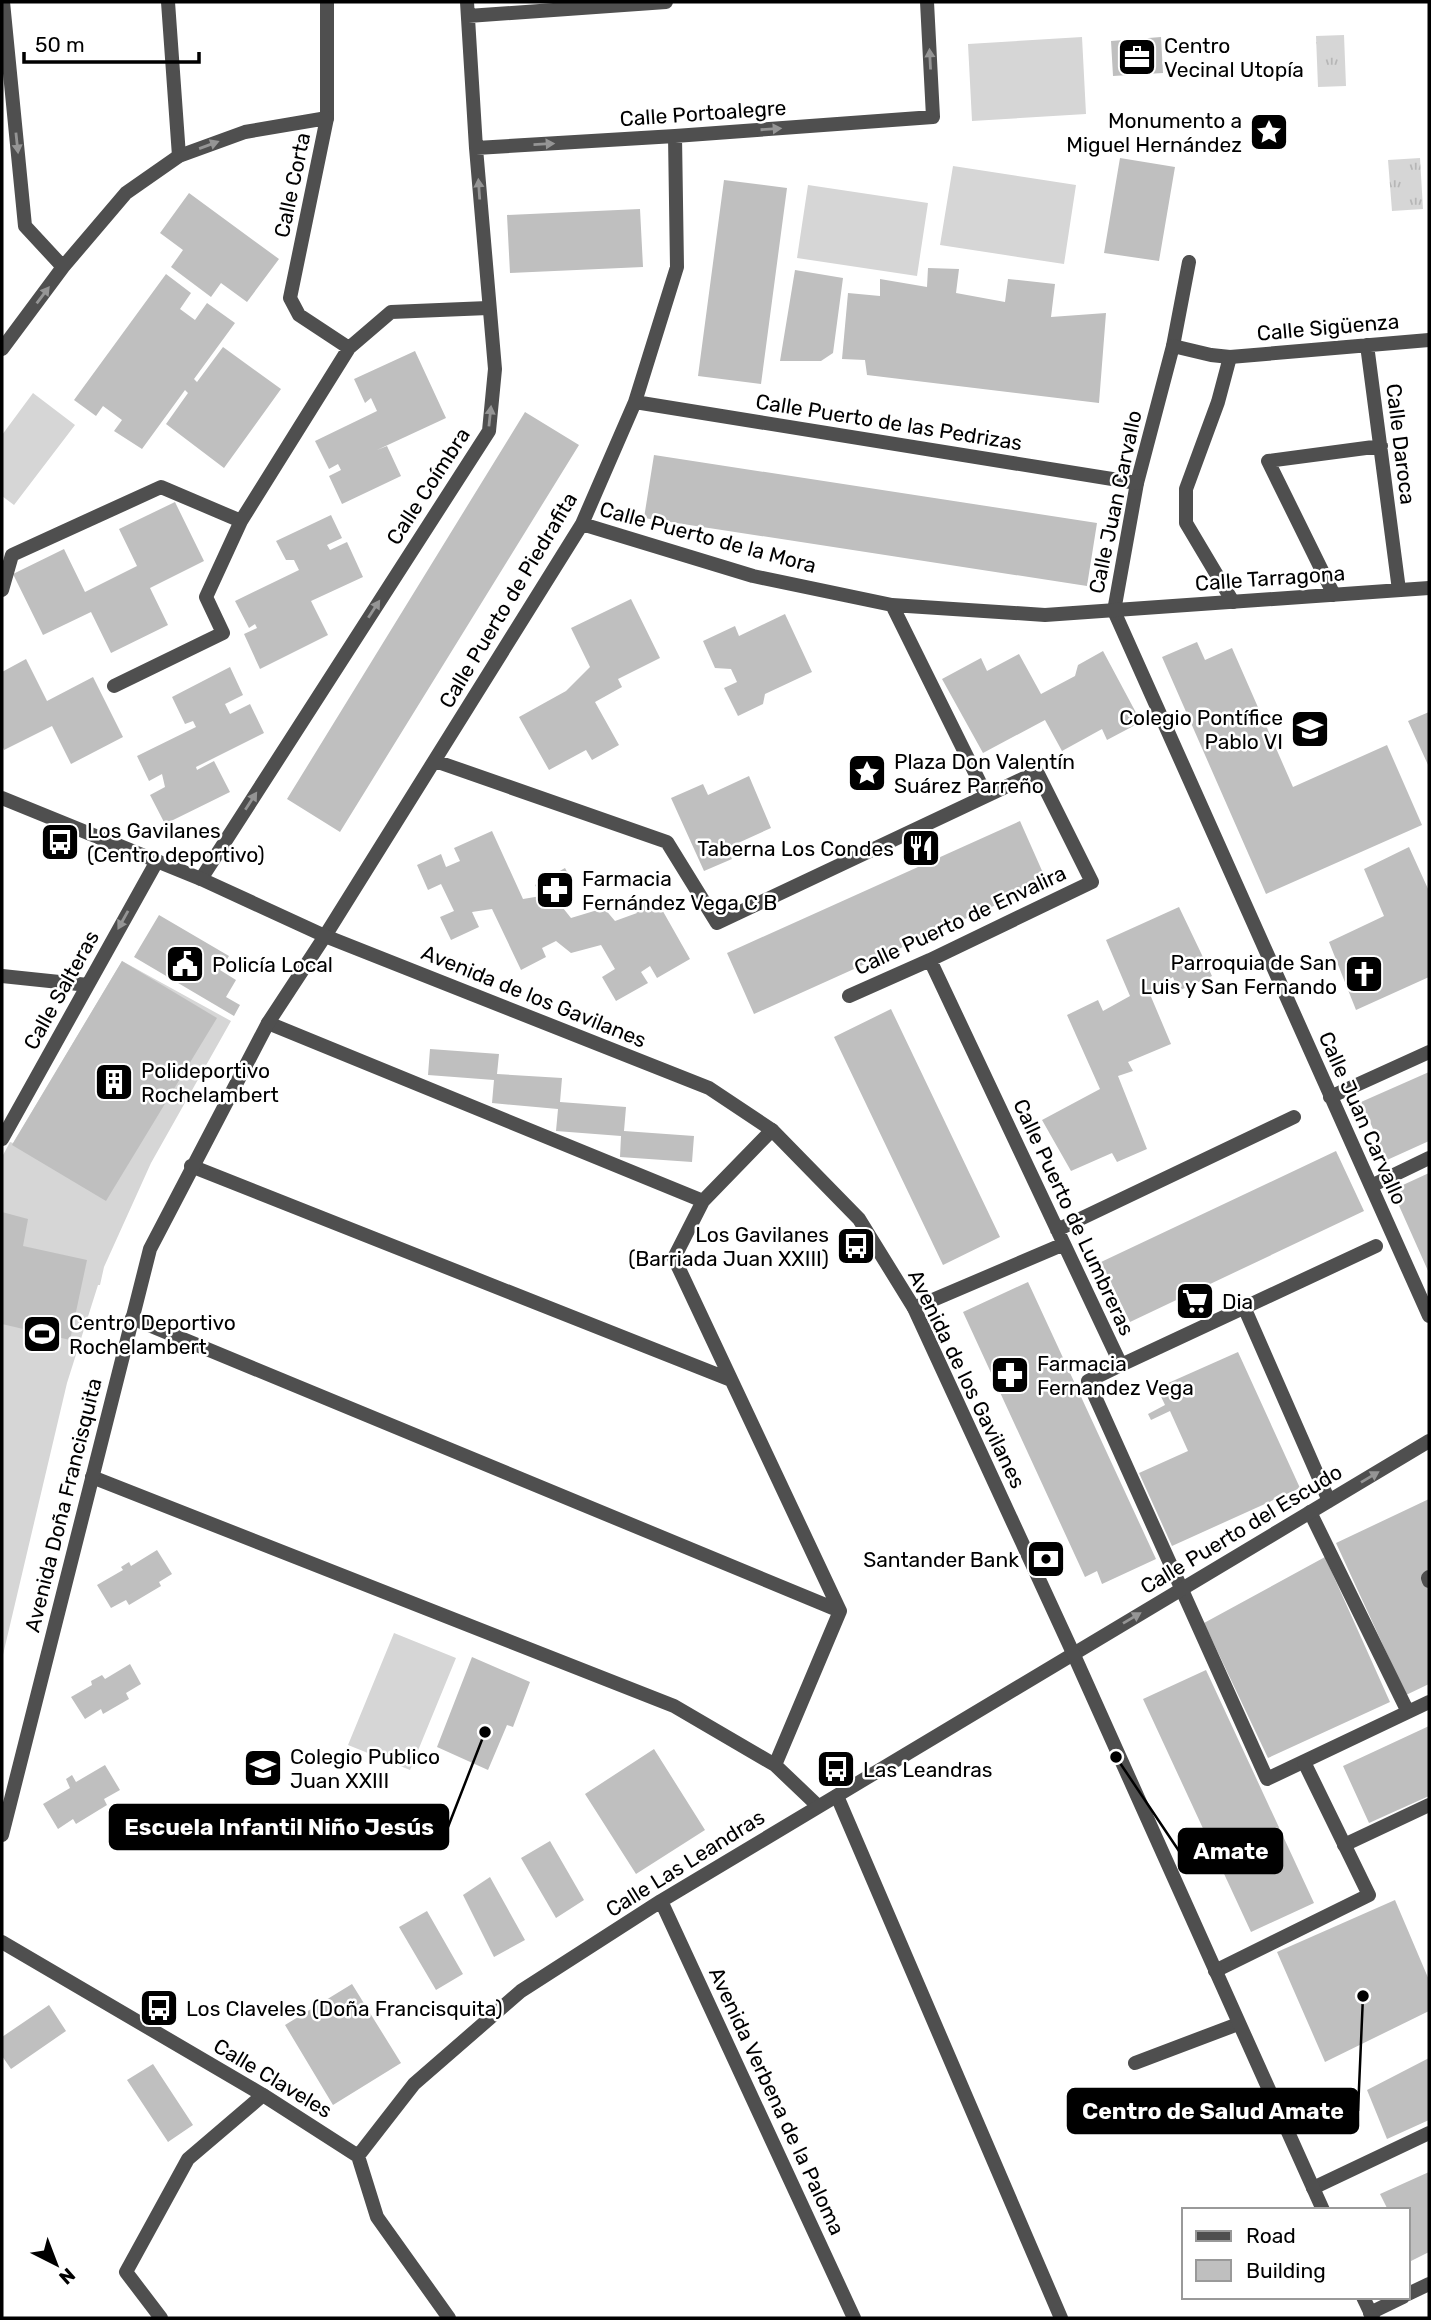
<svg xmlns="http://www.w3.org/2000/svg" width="1431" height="2320" viewBox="0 0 1431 2320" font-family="Rubik,sans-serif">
  <defs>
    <pattern id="grass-tufts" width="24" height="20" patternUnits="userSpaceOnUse" patternTransform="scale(1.75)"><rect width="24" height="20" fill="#d6d6d6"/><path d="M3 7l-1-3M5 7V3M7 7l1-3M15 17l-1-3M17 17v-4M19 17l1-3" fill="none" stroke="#b6b6b6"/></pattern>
  </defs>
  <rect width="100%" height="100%" fill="#fff"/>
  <path fill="url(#grass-tufts)" d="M 1344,35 L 1346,86 L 1318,87 L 1316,36 Z
    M 1420,158 L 1423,209 L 1392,211 L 1388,160 Z"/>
  <path fill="#d6d6d6" d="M 1082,37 L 1086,114 L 972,121 L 968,44 Z
    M 953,166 L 1076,185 L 1064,264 L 940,245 Z
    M 808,185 L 928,203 L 917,276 L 797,258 Z
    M 33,393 L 75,425 L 14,505 L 2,496 L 2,435 Z
    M 122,961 L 231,1021 L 151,1163 L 104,1267 L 100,1285 L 98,1285 L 67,1383 L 2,1659 L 2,1157 L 10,1142 L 13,1143 Z
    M 394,1633 L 456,1658 L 410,1770 L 348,1745 Z"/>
  <path fill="#bfbfbf" d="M 1161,37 L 1163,73 L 1113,76 L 1111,41 Z
    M 1120,158 L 1175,167 L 1159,261 L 1104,253 Z
    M 724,180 L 787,188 L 761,384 L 698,376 Z
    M 189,193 L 279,259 L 247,302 L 221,283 L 211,297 L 171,267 L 183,250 L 160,233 Z
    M 640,209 L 643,267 L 510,273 L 507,215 Z
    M 928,268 L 959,269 L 956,293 L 1005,302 L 1008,279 L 1055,284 L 1051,317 L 1106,313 L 1099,403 L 867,375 L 865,360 L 842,359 L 848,293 L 880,296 L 880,279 L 927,287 Z
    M 795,270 L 843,278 L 833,353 L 821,361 L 780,361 Z
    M 166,274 L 191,293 L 180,309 L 195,320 L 207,303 L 235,323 L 194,379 L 197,382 L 223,347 L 281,389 L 224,468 L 166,424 L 188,393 L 185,390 L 142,449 L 114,431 L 122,420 L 103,406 L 96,416 L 74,400 Z
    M 415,351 L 446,418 L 377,450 L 387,446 L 401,476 L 342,504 L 329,476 L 341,470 L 338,464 L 329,469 L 315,441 L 377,411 L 371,398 L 365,403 L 354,379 Z
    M 525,412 L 579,445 L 340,832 L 287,799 Z
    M 654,455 L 1097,523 L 1087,586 L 644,518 Z
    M 175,502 L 204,561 L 150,588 L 168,625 L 111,653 L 91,612 L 43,635 L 13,574 L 64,549 L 85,592 L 137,566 L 119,529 Z
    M 331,515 L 342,538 L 327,545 L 330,550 L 347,542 L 363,577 L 311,601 L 328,635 L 260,669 L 244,634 L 257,628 L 255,624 L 249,628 L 235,601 L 299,570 L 294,560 L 286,560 L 276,541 Z
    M 631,599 L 660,658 L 618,679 L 622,687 L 595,702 L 619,745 L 592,760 L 586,750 L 549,770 L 519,717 L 566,691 L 590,667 L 571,628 Z
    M 785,614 L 812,672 L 765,694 L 763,704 L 738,716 L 724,688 L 737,682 L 731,669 L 715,668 L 703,641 L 735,626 L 739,636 Z
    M 1197,642 L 1205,660 L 1232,648 L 1293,787 L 1387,745 L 1422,825 L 1266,894 L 1162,657 Z
    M 1103,651 L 1141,722 L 1107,740 L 1102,729 L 1062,751 L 1045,720 L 983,753 L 942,679 L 981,658 L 987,671 L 1019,654 L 1041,694 L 1075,676 L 1078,665 Z
    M 26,659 L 47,701 L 93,677 L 123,737 L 71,764 L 52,726 L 4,750 L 2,745 L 2,672 Z
    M 230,667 L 243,695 L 225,704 L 230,714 L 250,704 L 264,733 L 196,767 L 197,770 L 214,761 L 230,792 L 165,824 L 150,795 L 165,787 L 162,774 L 149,781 L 137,756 L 196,727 L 193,721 L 185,724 L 172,697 Z
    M 1429,712 L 1429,767 L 1408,721 Z
    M 749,776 L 771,828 L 727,848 L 732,859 L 704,871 L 671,798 L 703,784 L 708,795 Z
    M 1020,821 L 1047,882 L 754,1014 L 727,953 Z
    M 492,831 L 523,899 L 541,896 L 535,885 L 565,868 L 573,883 L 563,908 L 571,918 L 604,908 L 615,921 L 637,913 L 629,905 L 656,899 L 690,959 L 657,978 L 650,966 L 641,972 L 648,983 L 616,1001 L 602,977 L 615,969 L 601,945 L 571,953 L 556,941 L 542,948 L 546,957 L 521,970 L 492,909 L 472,912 L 479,927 L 451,940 L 440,917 L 454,911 L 441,884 L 428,890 L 417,865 L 441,854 L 446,867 L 460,861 L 454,848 Z
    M 1409,847 L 1429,891 L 1429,977 L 1356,1010 L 1329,942 L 1384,916 L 1364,869 Z
    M 1179,907 L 1212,976 L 1178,991 L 1173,977 L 1149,992 L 1171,1044 L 1128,1062 L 1133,1071 L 1118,1076 L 1147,1149 L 1117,1162 L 1112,1153 L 1071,1171 L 1042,1120 L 1100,1089 L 1067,1015 L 1098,1000 L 1103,1011 L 1130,996 L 1106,940 Z
    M 159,915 L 229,956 L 220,970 L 236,980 L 226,997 L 240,1005 L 234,1016 L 134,957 Z
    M 122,961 L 217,1018 L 106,1201 L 12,1145 Z
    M 891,1009 L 1000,1237 L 943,1265 L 834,1037 Z
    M 430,1049 L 499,1054 L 497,1074 L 562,1078 L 560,1102 L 626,1107 L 624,1131 L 694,1136 L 692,1162 L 620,1157 L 621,1136 L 556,1131 L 558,1109 L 492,1103 L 494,1080 L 428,1075 Z
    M 1429,1072 L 1429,1141 L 1387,1160 L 1361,1102 Z
    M 1336,1151 L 1364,1211 L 1130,1322 L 1101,1262 Z
    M 1429,1173 L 1429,1273 L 1392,1190 Z
    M 2,1212 L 28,1219 L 23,1246 L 87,1260 L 70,1340 L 2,1324 Z
    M 1028,1282 L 1156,1559 L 1102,1584 L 1097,1571 L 1085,1577 L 963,1312 Z
    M 1238,1352 L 1300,1488 L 1172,1546 L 1139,1473 L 1188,1451 L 1170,1411 L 1151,1420 L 1148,1414 L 1165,1405 L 1157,1388 Z
    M 1429,1499 L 1429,1684 L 1406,1695 L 1336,1543 Z
    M 157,1550 L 172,1574 L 159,1582 L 161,1586 L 129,1605 L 126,1600 L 111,1608 L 97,1585 L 123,1570 L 121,1567 L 129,1562 L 131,1566 Z
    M 1325,1557 L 1390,1702 L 1268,1758 L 1204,1623 Z
    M 472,1657 L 530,1682 L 513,1727 L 507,1725 L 488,1770 L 437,1747 Z
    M 130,1664 L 141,1684 L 126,1693 L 129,1699 L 103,1714 L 101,1709 L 85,1719 L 71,1697 L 92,1685 L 91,1681 L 102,1675 L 105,1679 Z
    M 1206,1670 L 1314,1903 L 1251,1932 L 1143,1699 Z
    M 1429,1726 L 1429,1796 L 1369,1823 L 1343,1766 Z
    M 654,1749 L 705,1830 L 636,1874 L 585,1794 Z
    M 105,1765 L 120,1790 L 104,1799 L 107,1805 L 76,1824 L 73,1819 L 58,1829 L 43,1804 L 70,1788 L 66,1779 L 72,1775 L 76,1782 Z
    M 550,1841 L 584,1900 L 556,1918 L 521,1858 Z
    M 490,1877 L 525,1940 L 494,1957 L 463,1895 Z
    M 1395,1900 L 1429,1980 L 1429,2011 L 1325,2062 L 1277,1952 Z
    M 427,1911 L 463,1974 L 436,1990 L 399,1927 Z
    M 352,1984 L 401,2063 L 333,2105 L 285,2025 Z
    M 49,2005 L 66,2031 L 11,2069 L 2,2056 L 2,2037 Z
    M 1429,2058 L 1429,2120 L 1387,2139 L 1367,2090 Z
    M 153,2064 L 193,2125 L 168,2142 L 127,2080 Z
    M 1429,2172 L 1429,2252 L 1411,2261 L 1408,2255 L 1408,2210 L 1388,2210 L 1380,2194 Z"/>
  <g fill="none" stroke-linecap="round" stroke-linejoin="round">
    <path stroke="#4f4f4f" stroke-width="14" d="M 168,2 L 179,156
      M 327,2 L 327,118
      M 1189,262 L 1173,346 L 1137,483 L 1114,611 L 1429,1316
      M 1230,357 L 1218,402 L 1186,489 L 1186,523 L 1233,602
      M 268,1023 L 703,1201
      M 1330,1097 L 1429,1052
      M 772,1130 L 703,1201 L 674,1258 L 840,1611 L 775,1765
      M 191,1166 L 731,1380
      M 1371,1186 L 1429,1158
      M 132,1318 L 840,1611
      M 1121,1365 L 1088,1381 L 1267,1779 L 1429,1702
      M 92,1477 L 674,1706 L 775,1765 L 818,1806
      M 1310,1512 L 1408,1712
      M 837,1796 L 1061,2318
      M 1344,1845 L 1429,1805
      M 1135,2063 L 1238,2024
      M 161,2318 L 126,2272 L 188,2159 L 263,2095"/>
    <path stroke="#4f4f4f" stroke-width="14" d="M 3,2 L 25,226 L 63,267
      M 468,16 L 666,2
      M 476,148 L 675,136 L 933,117 L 927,2
      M 1367,345 L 1399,590
      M 1173,346 L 1211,355 L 1230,357 L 1429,340
      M 2,349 L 63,267 L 126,193 L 179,156 L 245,132 L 327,118 L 290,298 L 299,315 L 349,348
      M 635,402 L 1137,483
      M 582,524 L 753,576 L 892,605 L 1045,615 L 1429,588
      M 2,590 L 12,555 L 161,487 L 241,521 L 349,348 L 391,312 L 488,308
      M 1334,595 L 1268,461 L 1381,446
      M 892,605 L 986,795
      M 114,686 L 223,633 L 206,597 L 241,521
      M 435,761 L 667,842 L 717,923 L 1037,772 L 1092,882 L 930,960 L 849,996
      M 201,879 L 489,431 L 495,369 L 476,148 L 467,2
      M 930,960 L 1121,1365 L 1376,1246
      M 2,976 L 88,985
      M 2,1139 L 157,861
      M 1057,1230 L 1294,1117
      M 1244,1307 L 1329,1501
      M 914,1308 L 1064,1244
      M 1429,1577 L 1428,1578 L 1429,1581
      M 2,1835 L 150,1249 L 268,1023 L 325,936 L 582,524 L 635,402 L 677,267 L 675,136
      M 661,1901 L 854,2318
      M 2,1942 L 263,2095 L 358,2156 L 377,2217 L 449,2318
      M 1215,1971 L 1369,1895 L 1304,1762
      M 358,2156 L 414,2084 L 521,1991 L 661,1901 L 1429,1441
      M 1313,2188 L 1429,2133
      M 1408,2294 L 1429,2284
      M 1370,2313 L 1403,2297"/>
    <path stroke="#4f4f4f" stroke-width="14" d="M 2,798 L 201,879 L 325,936 L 709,1088 L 772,1130 L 859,1219 L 914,1308 L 926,1334 L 1073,1653 L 1323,2210
      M 1363,2297 L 1373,2318"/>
  </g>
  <defs><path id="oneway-solid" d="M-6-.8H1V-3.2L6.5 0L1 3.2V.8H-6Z" transform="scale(1.75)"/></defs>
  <g fill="#959595">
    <use href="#oneway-solid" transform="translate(930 59) rotate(-93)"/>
    <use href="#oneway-solid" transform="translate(771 129) rotate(-4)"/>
    <use href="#oneway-solid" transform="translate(17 143) rotate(84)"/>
    <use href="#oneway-solid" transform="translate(544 144) rotate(-3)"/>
    <use href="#oneway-solid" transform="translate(209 145) rotate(-20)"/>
    <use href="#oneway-solid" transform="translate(479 189) rotate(-94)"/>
    <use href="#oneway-solid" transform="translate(43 295) rotate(-53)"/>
    <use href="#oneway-solid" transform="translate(490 416) rotate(-84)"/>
    <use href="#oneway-solid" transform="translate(374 609) rotate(-57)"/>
    <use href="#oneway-solid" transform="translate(251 801) rotate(-57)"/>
    <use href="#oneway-solid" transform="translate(123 920) rotate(119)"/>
    <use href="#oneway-solid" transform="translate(1370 1477) rotate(-31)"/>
    <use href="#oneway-solid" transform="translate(1132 1618) rotate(-31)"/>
  </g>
  <defs>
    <g id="office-square" transform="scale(2.0125)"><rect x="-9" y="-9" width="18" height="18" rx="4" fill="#000" stroke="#fff"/><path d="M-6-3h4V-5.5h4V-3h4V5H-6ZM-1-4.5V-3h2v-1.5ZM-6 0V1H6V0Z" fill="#fff"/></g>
    <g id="sight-square" transform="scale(2.0125)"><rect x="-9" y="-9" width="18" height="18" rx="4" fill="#000" stroke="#fff"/><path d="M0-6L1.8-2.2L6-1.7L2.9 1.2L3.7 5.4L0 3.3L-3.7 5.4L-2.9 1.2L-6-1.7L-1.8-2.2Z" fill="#fff"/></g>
    <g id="school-square" transform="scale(2.0125)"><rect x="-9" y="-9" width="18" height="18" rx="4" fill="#000" stroke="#fff"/><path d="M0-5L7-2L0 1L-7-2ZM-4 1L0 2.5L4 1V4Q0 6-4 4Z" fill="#fff"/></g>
    <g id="bus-square" transform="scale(2.0125)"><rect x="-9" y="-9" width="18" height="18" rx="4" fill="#000" stroke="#fff"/><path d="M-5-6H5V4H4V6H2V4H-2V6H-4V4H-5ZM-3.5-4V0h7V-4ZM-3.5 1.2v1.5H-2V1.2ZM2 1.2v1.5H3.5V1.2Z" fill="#fff"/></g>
    <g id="restaurant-square" transform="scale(2.0125)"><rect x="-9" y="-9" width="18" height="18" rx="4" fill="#000" stroke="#fff"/><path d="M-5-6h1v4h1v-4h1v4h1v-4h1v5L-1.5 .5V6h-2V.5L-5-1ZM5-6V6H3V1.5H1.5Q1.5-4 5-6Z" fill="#fff"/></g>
    <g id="pharmacy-square" transform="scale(2.0125)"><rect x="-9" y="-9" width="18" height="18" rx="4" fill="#000" stroke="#fff"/><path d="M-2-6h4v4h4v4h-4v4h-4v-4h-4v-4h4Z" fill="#fff"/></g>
    <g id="civic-square" transform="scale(2.0125)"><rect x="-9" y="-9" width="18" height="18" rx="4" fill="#000" stroke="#fff"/><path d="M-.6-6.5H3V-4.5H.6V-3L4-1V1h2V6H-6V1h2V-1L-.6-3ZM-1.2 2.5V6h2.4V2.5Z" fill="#fff"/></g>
    <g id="church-square" transform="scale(2.0125)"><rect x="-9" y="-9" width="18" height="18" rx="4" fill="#000" stroke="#fff"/><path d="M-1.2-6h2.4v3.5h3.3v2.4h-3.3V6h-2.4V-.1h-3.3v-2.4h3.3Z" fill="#fff"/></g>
    <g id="building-square" transform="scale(2.0125)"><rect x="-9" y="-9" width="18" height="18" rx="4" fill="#000" stroke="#fff"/><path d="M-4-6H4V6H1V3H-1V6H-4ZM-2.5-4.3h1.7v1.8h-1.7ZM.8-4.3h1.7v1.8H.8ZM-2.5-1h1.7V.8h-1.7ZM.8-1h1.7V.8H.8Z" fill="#fff"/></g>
    <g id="supermarket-square" transform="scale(2.0125)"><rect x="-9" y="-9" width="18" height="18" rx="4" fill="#000" stroke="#fff"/><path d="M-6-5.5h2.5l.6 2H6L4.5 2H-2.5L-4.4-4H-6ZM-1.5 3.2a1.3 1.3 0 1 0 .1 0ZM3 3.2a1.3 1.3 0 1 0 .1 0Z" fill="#fff"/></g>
    <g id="stadium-square" transform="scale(2.0125)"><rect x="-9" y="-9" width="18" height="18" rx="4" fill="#000" stroke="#fff"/><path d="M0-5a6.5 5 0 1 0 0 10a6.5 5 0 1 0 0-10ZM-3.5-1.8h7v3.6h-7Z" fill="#fff"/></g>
    <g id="bank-square" transform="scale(2.0125)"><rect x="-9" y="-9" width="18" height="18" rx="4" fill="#000" stroke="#fff"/><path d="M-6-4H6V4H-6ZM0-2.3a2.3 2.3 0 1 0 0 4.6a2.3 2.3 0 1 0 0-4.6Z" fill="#fff"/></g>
  </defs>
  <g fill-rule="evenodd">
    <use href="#office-square" x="1137" y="57"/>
    <use href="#sight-square" x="1269" y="132"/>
    <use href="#school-square" x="1310" y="729"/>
    <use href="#sight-square" x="867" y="773"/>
    <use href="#bus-square" x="60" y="842"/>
    <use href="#restaurant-square" x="921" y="848"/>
    <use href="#pharmacy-square" x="555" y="890"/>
    <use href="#civic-square" x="185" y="964"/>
    <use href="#church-square" x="1364" y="974"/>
    <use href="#building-square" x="114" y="1082"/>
    <use href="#bus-square" x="856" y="1246"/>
    <use href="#supermarket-square" x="1195" y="1301"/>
    <use href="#stadium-square" x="42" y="1334"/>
    <use href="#pharmacy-square" x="1010" y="1375"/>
    <use href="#bank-square" x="1046" y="1559"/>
    <use href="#school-square" x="263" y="1768"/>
    <use href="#bus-square" x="836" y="1769"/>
    <use href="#bus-square" x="159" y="2008"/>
  </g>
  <g text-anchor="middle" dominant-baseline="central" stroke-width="5" stroke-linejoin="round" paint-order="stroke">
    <g font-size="21" fill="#000" stroke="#fff" text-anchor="start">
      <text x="1164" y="45">Centro<tspan x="1164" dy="24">Vecinal Utopía</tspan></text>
      <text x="1242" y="120" text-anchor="end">Monumento a<tspan x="1242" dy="24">Miguel Hernández</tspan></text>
      <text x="1283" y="717" text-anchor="end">Colegio Pontífice<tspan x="1283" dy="24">Pablo VI</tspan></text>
      <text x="894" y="761">Plaza Don Valentín<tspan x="894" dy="24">Suárez Parreño</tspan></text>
      <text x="87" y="830">Los Gavilanes<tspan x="87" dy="24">(Centro deportivo)</tspan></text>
      <text x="894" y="848" text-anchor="end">Taberna Los Condes</text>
      <text x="582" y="878">Farmacia<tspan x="582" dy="24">Fernández Vega C B</tspan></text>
      <text x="1337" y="962" text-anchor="end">Parroquia de San<tspan x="1337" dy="24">Luis y San Fernando</tspan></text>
      <text x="212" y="964">Policía Local</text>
      <text x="141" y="1070">Polideportivo<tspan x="141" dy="24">Rochelambert</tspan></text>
      <text x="829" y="1234" text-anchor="end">Los Gavilanes<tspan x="829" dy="24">(Barriada Juan XXIII)</tspan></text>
      <text x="1222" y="1301">Dia</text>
      <text x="69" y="1322">Centro Deportivo<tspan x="69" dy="24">Rochelambert</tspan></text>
      <text x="1037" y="1363">Farmacia<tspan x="1037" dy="24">Fernandez Vega</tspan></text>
      <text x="1019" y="1559" text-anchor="end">Santander Bank</text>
      <text x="290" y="1756">Colegio Publico<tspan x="290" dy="24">Juan XXIII</tspan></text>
      <text x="863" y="1769">Las Leandras</text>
      <text x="186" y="2008">Los Claveles (Doña Francisquita)</text>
    </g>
    <g font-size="21" fill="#000" stroke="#fff">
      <text transform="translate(703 113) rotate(-4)">Calle Portoalegre</text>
      <text transform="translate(292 185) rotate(-78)">Calle Corta</text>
      <text transform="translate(1328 327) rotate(-5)">Calle Sigüenza</text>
      <text transform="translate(889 422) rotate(9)">Calle Puerto de las Pedrizas</text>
      <text transform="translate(1401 444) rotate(83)">Calle Daroca</text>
      <text transform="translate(428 486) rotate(-57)">Calle Coímbra</text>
      <text transform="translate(1115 502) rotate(-78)">Calle Juan Carvallo</text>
      <text transform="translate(708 537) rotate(15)">Calle Puerto de la Mora</text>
      <text transform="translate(1270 578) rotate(-4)">Calle Tarragona</text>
      <text transform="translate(508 600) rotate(-59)">Calle Puerto de Piedrafita</text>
      <text transform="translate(960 920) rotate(-25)">Calle Puerto de Envalira</text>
      <text transform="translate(61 990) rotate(-61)">Calle Salteras</text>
      <text transform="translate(534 996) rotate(22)">Avenida de los Gavilanes</text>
      <text transform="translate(1363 1118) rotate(66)">Calle Juan Carvallo</text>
      <text transform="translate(1074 1217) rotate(65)">Calle Puerto de Lumbreras</text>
      <text transform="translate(967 1379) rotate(64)">Avenida de los Gavilanes</text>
      <text transform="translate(63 1505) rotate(-76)">Avenida Doña Francisquita</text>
      <text transform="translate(1241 1529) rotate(-31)">Calle Puerto del Escudo</text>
      <text transform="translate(685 1863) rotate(-32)">Calle Las Leandras</text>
      <text transform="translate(273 2078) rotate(31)">Calle Claveles</text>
      <text transform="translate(777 2101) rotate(65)">Avenida Verbena de la Paloma</text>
    </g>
  </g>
  <path fill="none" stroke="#000" stroke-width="2.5" d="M485 1732L448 1827M1116 1757L1179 1851M1363 1996L1358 2111"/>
  <g fill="#000" stroke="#fff" stroke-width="2.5">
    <circle cx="485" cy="1732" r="7"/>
    <circle cx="1116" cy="1757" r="7"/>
    <circle cx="1363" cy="1996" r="7"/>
  </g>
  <g fill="#000" stroke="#000" stroke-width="2.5">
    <rect x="110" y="1805" width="338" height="44" rx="7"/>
    <rect x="1179" y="1829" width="103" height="44" rx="7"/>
    <rect x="1068" y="2089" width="290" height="44" rx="7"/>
  </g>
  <g font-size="23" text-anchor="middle" font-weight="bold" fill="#fff">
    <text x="279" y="1835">Escuela Infantil Niño Jesús</text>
    <text x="1231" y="1859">Amate</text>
    <text x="1213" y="2119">Centro de Salud Amate</text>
  </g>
  <rect width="1431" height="2320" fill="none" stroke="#000000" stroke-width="7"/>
  <rect x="1182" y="2208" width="228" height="91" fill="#ffffff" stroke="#999999" stroke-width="2"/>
  <rect x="1196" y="2231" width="35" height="10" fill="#4f4f4f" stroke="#999999" stroke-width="2"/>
  <text x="1246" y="2243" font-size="21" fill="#000000">Road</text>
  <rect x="1196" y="2260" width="35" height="21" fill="#bfbfbf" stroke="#999999" stroke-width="2"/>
  <text x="1246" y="2278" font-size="21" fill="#000000">Building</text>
  <g transform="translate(56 2264) rotate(138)" stroke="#ffffff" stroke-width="5" paint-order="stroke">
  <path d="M0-5L12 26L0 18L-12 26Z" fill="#000000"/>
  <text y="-10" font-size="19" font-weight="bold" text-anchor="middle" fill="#000000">N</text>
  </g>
  <path d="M24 52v10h175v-10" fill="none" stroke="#000000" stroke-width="3.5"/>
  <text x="35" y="52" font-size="21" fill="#000000" stroke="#ffffff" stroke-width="5" paint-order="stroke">50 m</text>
</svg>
